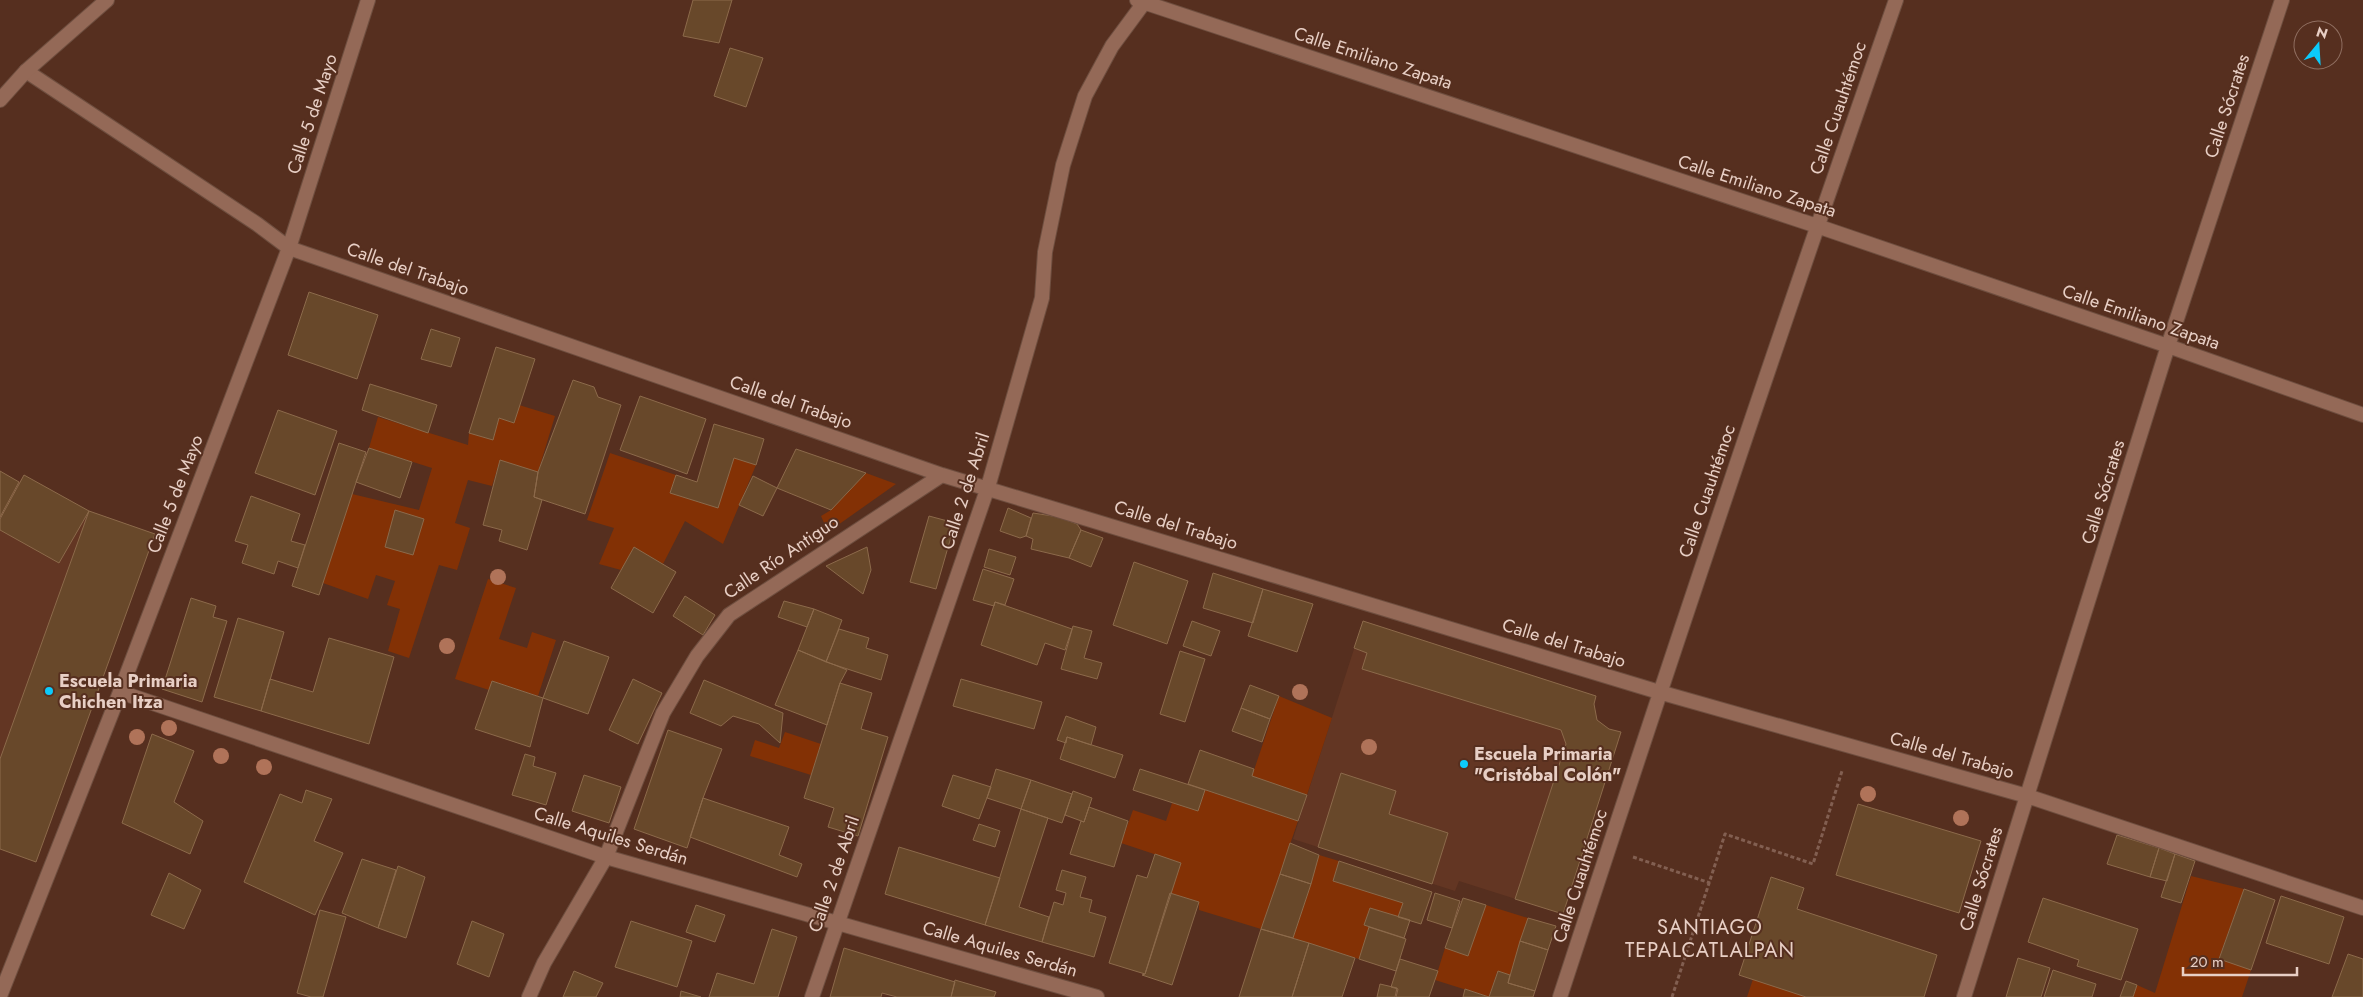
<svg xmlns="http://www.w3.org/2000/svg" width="2363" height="997" viewBox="0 0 2363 997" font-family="Jost,sans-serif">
  <rect width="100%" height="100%" fill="#562f1f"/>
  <path fill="#633623" d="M 0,471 L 19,482 L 24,475 L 89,511 L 155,534 L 36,862 L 0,849 Z
    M 1363,621 L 1596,696 L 1594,704 L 1597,720 L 1609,729 L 1621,732 L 1563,914 L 1459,881 L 1455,891 L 1293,839 Z"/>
  <path fill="#833105" d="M 519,405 L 555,416 L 538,472 L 500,460 L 492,486 L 468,480 L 455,523 L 470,528 L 457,570 L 439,565 L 409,658 L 388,651 L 400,609 L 387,605 L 395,581 L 376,575 L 368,599 L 323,583 L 352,494 L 419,510 L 432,468 L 369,448 L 378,417 L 468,445 L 469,433 L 493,440 L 499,418 L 514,422 Z
    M 610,453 L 676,475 L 670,493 L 718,508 L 734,458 L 756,465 L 723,544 L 685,521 L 663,564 L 635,548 L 621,570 L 599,564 L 614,528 L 587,520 Z
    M 866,473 L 896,484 L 828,532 L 821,516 L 831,510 Z
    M 488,579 L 516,588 L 499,639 L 527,648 L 532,632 L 556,640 L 538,696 L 492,681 L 489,690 L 455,679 Z
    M 1279,696 L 1332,718 L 1307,795 L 1252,776 Z
    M 785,732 L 821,744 L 811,775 L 750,756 L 755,740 L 779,748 Z
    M 1205,790 L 1298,821 L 1261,929 L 1199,910 L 1199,902 L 1170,893 L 1181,863 L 1121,843 L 1133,810 L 1166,821 L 1172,803 L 1198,811 Z
    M 1319,855 L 1339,861 L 1333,881 L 1403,903 L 1398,917 L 1370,908 L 1364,925 L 1369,927 L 1359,959 L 1293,938 Z
    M 2191,876 L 2244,889 L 2219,958 L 2251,970 L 2242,997 L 2133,997 L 2137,985 L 2155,993 Z
    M 1486,905 L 1528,918 L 1510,975 L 1497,972 L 1489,997 L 1435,980 L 1445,948 L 1468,956 Z
    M 1753,979 L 1806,997 L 1747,997 Z"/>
  <path fill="#68482a" stroke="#8c6a4b" d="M 693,0 L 732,0 L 719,43 L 683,36 Z
    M 730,48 L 763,58 L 746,107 L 714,96 Z
    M 309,292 L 378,315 L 357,379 L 288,355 Z
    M 431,329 L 460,338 L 451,367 L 421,359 Z
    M 496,347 L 535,359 L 514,423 L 499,418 L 493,440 L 469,433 Z
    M 573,380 L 594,387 L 598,397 L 621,405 L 585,514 L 534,497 L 538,472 Z
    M 370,384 L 437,405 L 428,433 L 362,410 Z
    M 640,396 L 706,419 L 687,474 L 620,450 Z
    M 278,410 L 337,431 L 315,495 L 255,473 Z
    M 714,424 L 764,439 L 756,465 L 734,458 L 718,508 L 670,493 L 676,475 L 697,482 Z
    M 339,443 L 366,452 L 319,595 L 292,586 Z
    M 369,448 L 412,462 L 400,498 L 356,482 Z
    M 796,449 L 866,473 L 831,510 L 777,488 Z
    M 500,460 L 538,472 L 534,497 L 542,500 L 527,550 L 499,541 L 502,530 L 483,525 Z
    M 0,471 L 19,482 L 0,517 Z
    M 24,475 L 89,511 L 59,563 L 0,530 L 0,519 Z
    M 753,476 L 777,488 L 763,516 L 739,505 Z
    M 251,496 L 300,514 L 291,541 L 305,545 L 298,568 L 278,561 L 274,574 L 242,563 L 248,545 L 235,541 Z
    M 1008,508 L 1031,518 L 1026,536 L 1020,538 L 1000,531 Z
    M 395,510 L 424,519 L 413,555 L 385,547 Z
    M 89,511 L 155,534 L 36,862 L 0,849 L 0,759 Z
    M 1033,513 L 1059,517 L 1077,524 L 1081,530 L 1069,558 L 1031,549 L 1033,539 L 1026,536 Z
    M 929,516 L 955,523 L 936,589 L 910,582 Z
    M 1081,530 L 1103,538 L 1091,567 L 1069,558 Z
    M 634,547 L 676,572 L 653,613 L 611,588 Z
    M 867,547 L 871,570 L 863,594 L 826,566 Z
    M 989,549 L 1016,557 L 1010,575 L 984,567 Z
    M 1134,562 L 1188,581 L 1167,644 L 1113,625 Z
    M 983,569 L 1014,579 L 1005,605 L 995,602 L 994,606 L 973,600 Z
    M 1213,573 L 1263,589 L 1253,623 L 1203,608 Z
    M 1263,589 L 1313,604 L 1297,652 L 1248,636 Z
    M 685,596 L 715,615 L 703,635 L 673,616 Z
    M 191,598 L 216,606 L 213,617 L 227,621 L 202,702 L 162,689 Z
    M 784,601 L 814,609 L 807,627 L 778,617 Z
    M 995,602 L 1072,629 L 1065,650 L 1045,643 L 1037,665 L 981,645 Z
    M 814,609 L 842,620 L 826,662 L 798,650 Z
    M 238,618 L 284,632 L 261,711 L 214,697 Z
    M 1192,621 L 1220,631 L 1211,656 L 1183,646 Z
    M 1363,621 L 1596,696 L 1594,704 L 1597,720 L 1609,729 L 1621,732 L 1563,914 L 1515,899 L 1566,744 L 1561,730 L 1362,669 L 1367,653 L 1354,648 Z
    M 1073,626 L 1092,631 L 1084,658 L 1102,663 L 1097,679 L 1061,669 Z
    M 839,629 L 869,638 L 866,648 L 888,655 L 881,680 L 826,662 Z
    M 329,638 L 394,657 L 369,744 L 261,711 L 270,679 L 313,692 Z
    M 564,641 L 609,657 L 588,714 L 543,698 Z
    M 798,650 L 847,670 L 840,683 L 827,725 L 775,705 Z
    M 1180,651 L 1205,659 L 1185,722 L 1160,714 Z
    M 633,679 L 662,693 L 638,744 L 609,730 Z
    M 961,679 L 1042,702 L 1034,729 L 953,706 Z
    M 704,680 L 783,713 L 780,743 L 759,724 L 733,716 L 721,726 L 690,713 Z
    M 492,681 L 543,698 L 530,747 L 475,729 Z
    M 840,683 L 872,693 L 861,729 L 888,737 L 858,836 L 828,827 L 834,808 L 804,798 Z
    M 1250,685 L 1279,696 L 1270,719 L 1241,708 Z
    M 1241,708 L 1270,719 L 1262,742 L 1232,731 Z
    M 1066,716 L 1096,727 L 1091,745 L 1067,737 L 1066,743 L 1057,740 Z
    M 668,730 L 722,749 L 703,798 L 687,848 L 634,829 Z
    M 152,734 L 194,751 L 174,802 L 203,821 L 190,854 L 122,823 Z
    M 1067,737 L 1123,755 L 1115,778 L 1060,759 Z
    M 1200,750 L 1254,769 L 1252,776 L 1307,795 L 1298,821 L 1188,784 Z
    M 525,754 L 535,757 L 533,766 L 556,773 L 546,805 L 512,795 Z
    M 996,769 L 1031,780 L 1021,809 L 987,798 Z
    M 1140,769 L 1205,790 L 1198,811 L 1133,790 Z
    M 1341,773 L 1396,791 L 1389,814 L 1448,833 L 1432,884 L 1318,847 Z
    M 584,775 L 621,787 L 609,823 L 572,811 Z
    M 953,775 L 991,787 L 979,819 L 942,806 Z
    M 1031,780 L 1072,794 L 1062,823 L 1021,809 Z
    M 306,790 L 332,799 L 314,841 L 343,853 L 315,915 L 244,882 L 280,794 L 302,803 Z
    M 1073,791 L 1092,798 L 1084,822 L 1065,815 Z
    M 703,798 L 789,827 L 779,855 L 802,864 L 797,877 L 690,837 Z
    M 1858,804 L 1981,841 L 1959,913 L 1836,875 Z
    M 1089,807 L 1128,821 L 1114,867 L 1070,854 L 1081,821 L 1084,822 Z
    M 1021,809 L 1048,818 L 1019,907 L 1049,917 L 1042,942 L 985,925 Z
    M 979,824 L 1000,831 L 995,847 L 973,840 Z
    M 2117,835 L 2159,848 L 2150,877 L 2107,864 Z
    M 1290,843 L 1319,855 L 1311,884 L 1280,874 Z
    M 899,847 L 1000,878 L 985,925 L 885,894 Z
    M 2159,848 L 2175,854 L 2167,881 L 2150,877 Z
    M 1155,854 L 1181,863 L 1145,974 L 1109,963 L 1137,875 L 1147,878 Z
    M 2175,854 L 2195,861 L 2181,903 L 2161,897 Z
    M 362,859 L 396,870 L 378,928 L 342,913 Z
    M 1339,861 L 1432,892 L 1421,924 L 1398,917 L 1403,903 L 1333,881 Z
    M 398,866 L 425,877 L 406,938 L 378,928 Z
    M 1062,870 L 1086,877 L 1080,897 L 1092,900 L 1089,912 L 1106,917 L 1094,957 L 1042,942 L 1054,902 L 1063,905 L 1066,893 L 1056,890 Z
    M 169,873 L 201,890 L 184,929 L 151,915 Z
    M 1280,874 L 1311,884 L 1293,938 L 1261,929 Z
    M 1771,877 L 1804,888 L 1797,909 L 1937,955 L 1924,997 L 1806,997 L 1739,975 Z
    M 2244,889 L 2275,900 L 2251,970 L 2219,959 Z
    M 1170,893 L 1199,902 L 1172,985 L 1142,975 L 1145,974 Z
    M 1435,893 L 1460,901 L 1452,928 L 1427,920 Z
    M 2281,896 L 2344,917 L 2329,964 L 2266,943 Z
    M 1463,898 L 1486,905 L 1468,956 L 1445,948 Z
    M 2043,898 L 2138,929 L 2121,980 L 2077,966 L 2079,960 L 2028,942 Z
    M 696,905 L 725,915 L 715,942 L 686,932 Z
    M 1370,908 L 1410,920 L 1404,938 L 1364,925 Z
    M 320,910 L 346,917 L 323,997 L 311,997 L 297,993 Z
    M 1528,918 L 1556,926 L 1548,950 L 1520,941 Z
    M 472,921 L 504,934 L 489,977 L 457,964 Z
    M 631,921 L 692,941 L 677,987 L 615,967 Z
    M 1369,927 L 1406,939 L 1396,971 L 1359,959 Z
    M 772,929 L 797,937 L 778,997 L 709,997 L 717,973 L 754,984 Z
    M 1261,929 L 1309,943 L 1292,997 L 1239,997 Z
    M 1520,941 L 1548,950 L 1535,991 L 1508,983 Z
    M 1309,943 L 1355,958 L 1342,997 L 1292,997 Z
    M 844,948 L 955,982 L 951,997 L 897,997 L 882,993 L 881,997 L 830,997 Z
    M 2348,954 L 2363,959 L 2363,997 L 2332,997 Z
    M 2018,958 L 2050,968 L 2041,997 L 2006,997 Z
    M 1400,959 L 1438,971 L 1429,997 L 1396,997 L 1398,989 L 1391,987 Z
    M 2053,970 L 2096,984 L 2092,997 L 2044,997 Z
    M 574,971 L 603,983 L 596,997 L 563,997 Z
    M 1498,971 L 1510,975 L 1508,983 L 1535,991 L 1533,997 L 1489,997 Z
    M 955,980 L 996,992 L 994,997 L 951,997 Z
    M 2126,981 L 2137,985 L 2133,997 L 2120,997 Z
    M 1380,984 L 1397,988 L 1395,997 L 1377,997 Z
    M 1465,989 L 1489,997 L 1463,997 Z
    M 681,991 L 701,997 L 680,997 Z"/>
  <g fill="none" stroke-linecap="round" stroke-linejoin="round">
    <g stroke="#6e4e3f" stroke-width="16">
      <path id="minor" d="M 1137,0 L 1817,226 L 2168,346 L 2363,415
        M 26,71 L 257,224 L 289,248 L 942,475 L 1659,692 L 2027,796 L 2363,908
        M 120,692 L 606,857 L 1097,997
        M 0,996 L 120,692 L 289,248 L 368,0
        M 529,997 L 544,963 L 606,857 L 663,713 L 697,656 L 729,615 L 942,475
        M 812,997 L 988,487 L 1042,298 L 1045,252 L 1063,165 L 1085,96 L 1112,46 L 1146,0
        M 1560,997 C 1669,663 1780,331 1896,0
        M 1964,997 L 2168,346 L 2282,0"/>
    </g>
    <g stroke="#6e4e3f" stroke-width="16">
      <path id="tertiary" d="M 0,100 L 26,71 L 107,0"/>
    </g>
    <path stroke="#825f51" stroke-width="3" stroke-dasharray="4 2.5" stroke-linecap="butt" d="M 1633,857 L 1710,883
      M 1672,997 L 1725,834 L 1813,864 L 1842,771"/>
    <use href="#minor" stroke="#946957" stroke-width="14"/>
    <use href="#tertiary" stroke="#946957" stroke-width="14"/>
  </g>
  <g fill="#b07359">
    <circle cx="498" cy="577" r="8"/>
    <circle cx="447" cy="646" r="8"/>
    <circle cx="1300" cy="692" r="8"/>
    <circle cx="169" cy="728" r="8"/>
    <circle cx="137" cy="737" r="8"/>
    <circle cx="1369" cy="747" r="8"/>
    <circle cx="221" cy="756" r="8"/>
    <circle cx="264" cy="767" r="8"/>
    <circle cx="1868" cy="794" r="8"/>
    <circle cx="1961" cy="818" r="8"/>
  </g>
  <g fill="#0ccafa" stroke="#562f1f" stroke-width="2">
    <circle cx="49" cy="691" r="5"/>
    <circle cx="1464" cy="764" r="5"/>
  </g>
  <g text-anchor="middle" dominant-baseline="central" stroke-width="4" stroke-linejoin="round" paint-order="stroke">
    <g font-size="18" fill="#e8cfc5" stroke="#562f1f">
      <text transform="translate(1373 58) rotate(18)">Calle Emiliano Zapata</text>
      <text transform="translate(2227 106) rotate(-72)">Calle Sócrates</text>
      <text transform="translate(1838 108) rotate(-71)">Calle Cuauhtémoc</text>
      <text transform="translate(312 114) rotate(-72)">Calle 5 de Mayo</text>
      <text transform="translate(1757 186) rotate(18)">Calle Emiliano Zapata</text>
      <text transform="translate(408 269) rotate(19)">Calle del Trabajo</text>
      <text transform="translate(2141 317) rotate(19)">Calle Emiliano Zapata</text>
      <text transform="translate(791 402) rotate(19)">Calle del Trabajo</text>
      <text transform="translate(965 491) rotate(-72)">Calle 2 de Abril</text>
      <text transform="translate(1707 491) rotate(-71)">Calle Cuauhtémoc</text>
      <text transform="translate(2103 492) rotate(-73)">Calle Sócrates</text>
      <text transform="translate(175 494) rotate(-69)">Calle 5 de Mayo</text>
      <text transform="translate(1176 525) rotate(17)">Calle del Trabajo</text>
      <text transform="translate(781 557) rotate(-34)">Calle Río Antiguo</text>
      <text transform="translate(1564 643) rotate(17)">Calle del Trabajo</text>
      <text transform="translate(1952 755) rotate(16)">Calle del Trabajo</text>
      <text transform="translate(611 836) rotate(17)">Calle Aquiles Serdán</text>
      <text transform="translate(834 874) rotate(-71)">Calle 2 de Abril</text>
      <text transform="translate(1580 876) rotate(-72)">Calle Cuauhtémoc</text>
      <text transform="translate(1981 879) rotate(-73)">Calle Sócrates</text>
      <text transform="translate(1000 949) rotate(16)">Calle Aquiles Serdán</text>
    </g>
    <g font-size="18" font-weight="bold" fill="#e8cfc5" stroke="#562f1f" text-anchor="start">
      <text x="59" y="681">Escuela Primaria<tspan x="59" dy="21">Chichen Itza</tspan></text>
      <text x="1474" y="754">Escuela Primaria<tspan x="1474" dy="21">"Cristóbal Colón"</tspan></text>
    </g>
    <g font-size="20" letter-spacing="1" fill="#e8cfc5" stroke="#562f1f">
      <text x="1710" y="927">SANTIAGO<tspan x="1710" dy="23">TEPALCATLALPAN</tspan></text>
    </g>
  </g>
  <g transform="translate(2318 45) rotate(18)"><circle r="24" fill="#562f1f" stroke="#906f61"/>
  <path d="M0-4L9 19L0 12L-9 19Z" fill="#0ccafa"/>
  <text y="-8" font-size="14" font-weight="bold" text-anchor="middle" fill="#e8cfc5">N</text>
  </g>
  <path d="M2183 967v8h114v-8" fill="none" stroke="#e8cfc5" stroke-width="2.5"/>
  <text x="2190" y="967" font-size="15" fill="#e8cfc5" stroke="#562f1f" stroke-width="4" paint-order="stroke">20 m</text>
</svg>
